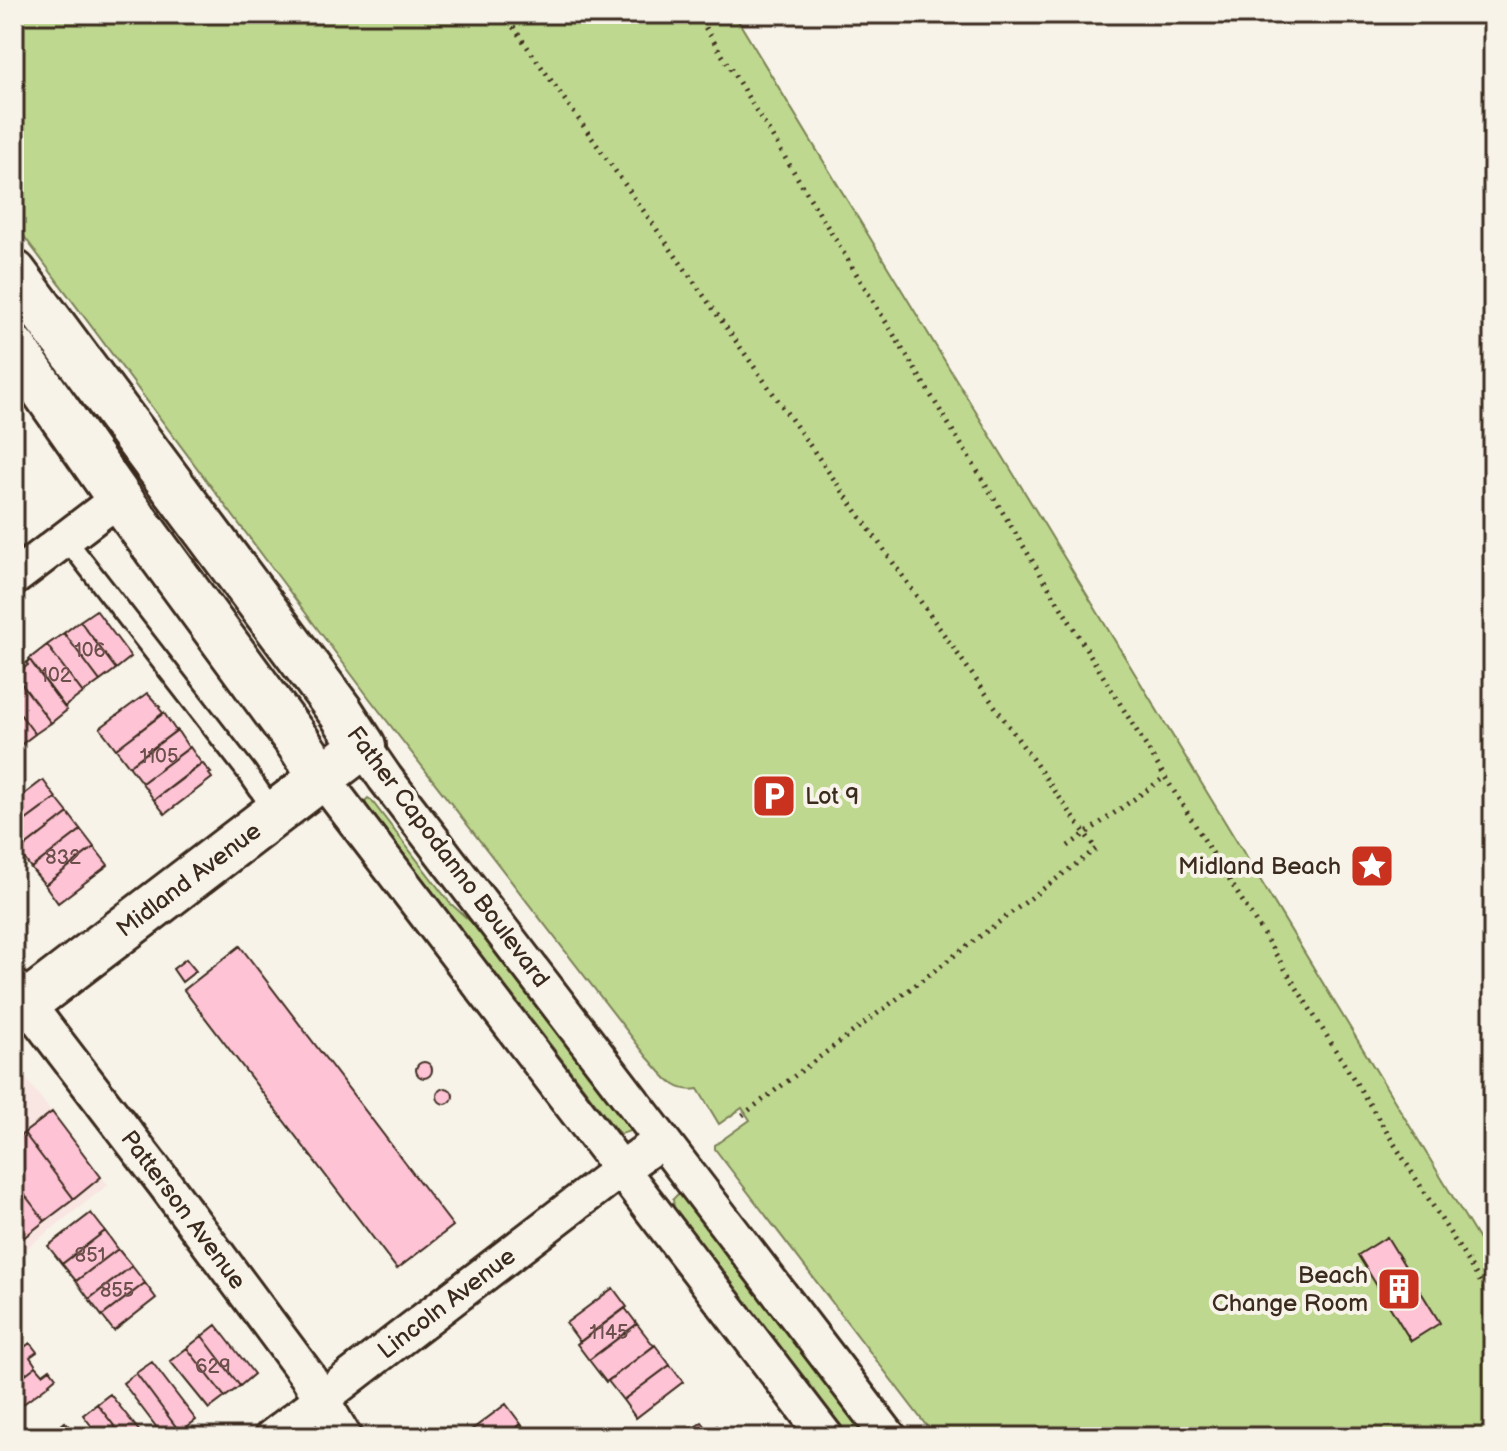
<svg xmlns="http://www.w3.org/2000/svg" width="1507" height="1451" viewBox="0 0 1507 1451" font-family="'Balsamiq Sans',sans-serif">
  <rect width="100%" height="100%" fill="#f7f3e8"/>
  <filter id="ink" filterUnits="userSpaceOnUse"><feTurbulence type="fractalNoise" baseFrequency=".0125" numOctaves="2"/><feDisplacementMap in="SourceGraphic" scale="16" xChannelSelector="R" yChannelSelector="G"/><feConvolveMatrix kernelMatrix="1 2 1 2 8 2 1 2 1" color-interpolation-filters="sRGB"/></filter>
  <g filter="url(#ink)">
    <path fill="#f9e5e2" d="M 22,1074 L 108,1185 L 14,1258 L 14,1081 Z"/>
    <path fill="#bed88f" stroke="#7c8156" stroke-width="2" d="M 14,14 L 734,14 L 1493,1263 L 1493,1437 L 935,1437 L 715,1149 L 715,1145 L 750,1120 L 742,1108 L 719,1124 L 698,1089 C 674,1094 663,1074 648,1058 L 370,699 L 14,223 Z
      M 368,798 L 371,800 L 450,903 L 490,939 L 633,1125 L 630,1131 L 621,1134 L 616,1130 L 367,806 L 365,801 Z
      M 680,1192 L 683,1192 L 875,1437 L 849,1437 L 674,1208 L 673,1199 Z"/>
    <path fill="#fec3d4" stroke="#3b2a1e" stroke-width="2" d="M 96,610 L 131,657 L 116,669 L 80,621 Z
      M 80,621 L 116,669 L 100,681 L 64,633 Z
      M 64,633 L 100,681 L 83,693 L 47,645 Z
      M 47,645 L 83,693 L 64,707 L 29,659 Z
      M 30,660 L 67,710 L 51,723 L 15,675 L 28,665 L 26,663 Z
      M 15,675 L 51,723 L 35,734 L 14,706 Z
      M 147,693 L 160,707 L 159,708 L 163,713 L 116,749 L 100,728 Z
      M 14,706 L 35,734 L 14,750 Z
      M 164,713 L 176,731 L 129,766 L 116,749 Z
      M 177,730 L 189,748 L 142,783 L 129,766 Z
      M 190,747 L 202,764 L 154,800 L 142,783 Z
      M 202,763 L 211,773 L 209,774 L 212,778 L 165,814 L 154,800 Z
      M 43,780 L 56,798 L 14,829 L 14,802 Z
      M 56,798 L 68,813 L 19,851 L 14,845 L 14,829 Z
      M 68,813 L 81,830 L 31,868 L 19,851 Z
      M 81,830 L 94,847 L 45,885 L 31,868 Z
      M 94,847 L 108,865 L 58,903 L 45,885 Z
      M 240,946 L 453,1226 L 397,1269 L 184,990 Z
      M 186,959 L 196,971 L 182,982 L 173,969 Z
      M416 1070a8 8 0 1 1 16 0a8 8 0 1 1-16 0Z
      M437 1096a8 8 0 1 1 16 0a8 8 0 1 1-16 0Z
      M 52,1112 L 101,1177 L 74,1199 L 24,1133 Z
      M 24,1133 L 74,1199 L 45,1221 L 14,1181 L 14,1141 Z
      M 14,1181 L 45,1221 L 18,1242 L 14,1237 Z
      M 91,1213 L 105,1231 L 62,1264 L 48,1246 Z
      M 105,1231 L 118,1249 L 76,1281 L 62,1264 Z
      M 1387,1237 L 1440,1323 L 1411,1341 L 1358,1255 Z
      M 118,1249 L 132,1266 L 89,1299 L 76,1281 Z
      M 132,1266 L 145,1283 L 102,1316 L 89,1299 Z
      M 145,1283 L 156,1298 L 114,1331 L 102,1316 Z
      M 613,1288 L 627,1307 L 580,1342 L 566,1323 Z
      M 625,1308 L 637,1324 L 589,1360 L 577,1344 Z
      M 637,1324 L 654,1346 L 606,1382 L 589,1360 Z
      M 216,1325 L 254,1374 L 240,1386 L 202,1336 Z
      M 202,1336 L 240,1386 L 225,1397 L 187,1348 Z
      M 30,1343 L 37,1352 L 30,1357 L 36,1366 L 14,1383 L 14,1355 Z
      M 655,1345 L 670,1365 L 623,1400 L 608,1381 Z
      M 187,1348 L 225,1397 L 209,1409 L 170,1361 Z
      M 152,1362 L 196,1420 L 180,1432 L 136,1373 Z
      M 670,1365 L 683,1382 L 636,1418 L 623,1400 Z
      M 36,1366 L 43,1374 L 50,1369 L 56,1377 L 49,1383 L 50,1384 L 14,1411 L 14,1383 Z
      M 136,1373 L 180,1432 L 174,1437 L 164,1437 L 123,1383 Z
      M 110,1394 L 144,1437 L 123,1437 L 97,1404 Z
      M 97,1404 L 123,1437 L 100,1437 L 83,1415 Z
      M 506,1404 L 521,1424 L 504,1437 L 462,1437 Z
      M 65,1422 L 78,1437 L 51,1437 L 49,1435 Z
      M 702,1422 L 710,1432 L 717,1426 L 725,1437 L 681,1437 Z
      M 521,1424 L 530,1437 L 504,1437 Z"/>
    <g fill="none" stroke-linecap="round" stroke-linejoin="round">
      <g stroke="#3b2a1e" stroke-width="24">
        <path id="service" d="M 66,539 L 246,771 L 275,813"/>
      </g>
      <g stroke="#3b2a1e" stroke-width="40">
        <g id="minor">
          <path d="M 14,578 L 119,498"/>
          <path d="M 363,746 L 385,778 L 889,1437"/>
          <path d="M 322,778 L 826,1437"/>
          <path id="s1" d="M 14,987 L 165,1184 L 309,1378 L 344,1437"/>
          <path id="s2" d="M 272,1437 L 621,1169 L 661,1141"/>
        </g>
      </g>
      <g stroke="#3b2a1e" stroke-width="50">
        <path id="secondary" d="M 14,273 L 340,711 L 363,746 L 14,1013
          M 14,348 L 119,498 L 298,742 L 322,778"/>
      </g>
      <path stroke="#3b2a1e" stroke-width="5" stroke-dasharray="2 6" stroke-linecap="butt" d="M 504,14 L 1096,849 L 740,1117
        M 697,14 L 1165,777 L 1493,1302
        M 1068,846 L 1165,777"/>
      <use href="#service" stroke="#f7f3e8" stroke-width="18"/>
      <use href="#minor" stroke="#f7f3e8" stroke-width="34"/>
      <use href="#secondary" stroke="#f7f3e8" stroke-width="44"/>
    </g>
  </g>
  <defs>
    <g id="parking-square" transform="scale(2.3)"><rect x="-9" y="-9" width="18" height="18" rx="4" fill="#c8321e" stroke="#f7f3e8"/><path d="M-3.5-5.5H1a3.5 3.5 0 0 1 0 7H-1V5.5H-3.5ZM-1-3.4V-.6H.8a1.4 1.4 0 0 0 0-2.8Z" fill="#fff"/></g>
    <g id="sight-square" transform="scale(2.3)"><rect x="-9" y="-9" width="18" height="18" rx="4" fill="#c8321e" stroke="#f7f3e8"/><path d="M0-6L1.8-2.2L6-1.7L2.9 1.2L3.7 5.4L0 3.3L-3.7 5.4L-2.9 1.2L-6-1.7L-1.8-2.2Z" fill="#fff"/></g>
    <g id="building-square" transform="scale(2.3)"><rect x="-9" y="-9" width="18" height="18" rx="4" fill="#c8321e" stroke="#f7f3e8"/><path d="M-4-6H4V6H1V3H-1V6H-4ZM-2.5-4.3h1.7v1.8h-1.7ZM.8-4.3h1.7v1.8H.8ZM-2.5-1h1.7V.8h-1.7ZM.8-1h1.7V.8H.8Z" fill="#fff"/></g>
  </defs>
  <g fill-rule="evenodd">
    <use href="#parking-square" x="774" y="796"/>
    <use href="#sight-square" x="1372" y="866"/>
    <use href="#building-square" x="1399" y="1289"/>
  </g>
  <g text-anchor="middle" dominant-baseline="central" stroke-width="8" stroke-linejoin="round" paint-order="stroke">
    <g font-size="20" fill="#6c504c">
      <text x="90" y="651">106</text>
      <text x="56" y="676">102</text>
      <text x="159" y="757">1105</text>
      <text x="63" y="858">832</text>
      <text x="90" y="1256">851</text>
      <text x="117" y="1291">855</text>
      <text x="609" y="1333">1145</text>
      <text x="213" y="1367">629</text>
    </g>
    <g font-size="24" fill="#3b2a1e" stroke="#f7f3e8" text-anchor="end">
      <text x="805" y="796" text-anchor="start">Lot 9</text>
      <text x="1341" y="866">Midland Beach</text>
      <text x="1368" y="1275">Beach<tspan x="1368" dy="28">Change Room</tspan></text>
    </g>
    <g font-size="24" fill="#3b2a1e" stroke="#f7f3e8">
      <text transform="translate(448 857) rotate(53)">Father Capodanno Boulevard</text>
      <text transform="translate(189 880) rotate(-37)">Midland Avenue</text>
      <text stroke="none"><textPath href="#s1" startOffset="280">Patterson Avenue</textPath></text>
      <text stroke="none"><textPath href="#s2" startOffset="220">Lincoln Avenue</textPath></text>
    </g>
  </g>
  <rect width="1507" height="1451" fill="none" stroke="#f7f3e8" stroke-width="48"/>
  <rect x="24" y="24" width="1459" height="1403" fill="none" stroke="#3b2a1e" stroke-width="3" filter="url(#ink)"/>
</svg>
